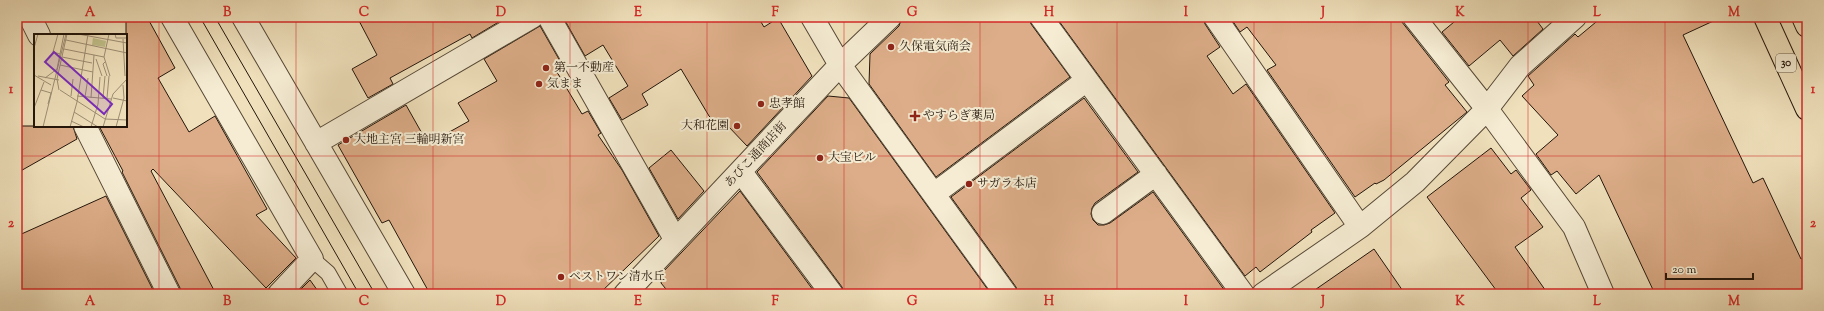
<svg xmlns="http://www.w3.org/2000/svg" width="1824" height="311" viewBox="0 0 1824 311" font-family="'Sorts Mill Goudy','Noto Serif JP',serif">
  <rect width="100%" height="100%" fill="#f0e1bc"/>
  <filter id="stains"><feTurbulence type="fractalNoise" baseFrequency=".005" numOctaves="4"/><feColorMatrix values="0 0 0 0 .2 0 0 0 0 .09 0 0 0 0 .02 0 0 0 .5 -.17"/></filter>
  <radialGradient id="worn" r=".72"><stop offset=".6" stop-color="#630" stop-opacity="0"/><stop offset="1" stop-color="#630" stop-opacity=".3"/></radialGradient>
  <path fill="#dcad88" stroke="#22150a" d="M 126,17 L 147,17 L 175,68 L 158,78 L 189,132 L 215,116 L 267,209 L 256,215 L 296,258 L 266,288 L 153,169 L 151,171 L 216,294 L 181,294 L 180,288 L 122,172 L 123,171 L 99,126 L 126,126 Z
    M 357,17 L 507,17 L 472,38 L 470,34 L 390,78 L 393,84 L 368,98 L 352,69 L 377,55 Z
    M 563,17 L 758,17 L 764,27 L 778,18 L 812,76 L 747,146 L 727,125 L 722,129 L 709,116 L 681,69 L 642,94 L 648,105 L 622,120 L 609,98 L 628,86 L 603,45 L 585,56 Z
    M 902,17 L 1029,17 L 1031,24 L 1070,77 L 936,177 L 869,84 L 870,54 L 899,26 Z
    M 1056,17 L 1203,17 L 1205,24 L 1220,47 L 1207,56 L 1233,94 L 1246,84 L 1335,213 L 1311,230 L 1312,232 L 1260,272 L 1256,267 L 1245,276 Z
    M 1230,17 L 1398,17 L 1449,82 L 1445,85 L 1467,112 L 1384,180 L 1376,184 L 1375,183 L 1355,197 L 1267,70 L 1276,65 L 1247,27 L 1240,32 Z
    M 1460,17 L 1534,17 L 1543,29 L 1513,56 L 1500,40 L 1469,66 L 1442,32 Z
    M 1602,17 L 1722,17 L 1683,35 L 1753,183 L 1763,178 L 1801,259 L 1807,256 L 1807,294 L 1655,294 L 1599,175 L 1576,194 L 1557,171 L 1551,175 L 1536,154 L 1558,135 L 1522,96 L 1534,85 L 1528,76 L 1575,34 L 1578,37 Z
    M 540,26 L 564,68 L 557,72 L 582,114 L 588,111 L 601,133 L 598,135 L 622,170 L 659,236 L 599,294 L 430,294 L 389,220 L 382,223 L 338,145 L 406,105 L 428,144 L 469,121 L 458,103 L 497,81 L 484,59 Z
    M 828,96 L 849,98 L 991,294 L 844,294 L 842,287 L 757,172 Z
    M 1084,98 L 1138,172 L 1095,203 L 1092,208 L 1091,214 L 1093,220 L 1098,225 L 1104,225 L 1110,223 L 1153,192 L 1225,291 L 1221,294 L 1018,294 L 1016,287 L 951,197 Z
    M 17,126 L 73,126 L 77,139 L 17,173 Z
    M 1491,148 L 1511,174 L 1516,170 L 1531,190 L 1521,198 L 1543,227 L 1515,247 L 1548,294 L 1499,294 L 1427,197 Z
    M 671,150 L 704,191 L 678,219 L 649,168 Z
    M 740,191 L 816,294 L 670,294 L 661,283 L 663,272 Z
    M 106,196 L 155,294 L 17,294 L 17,236 Z
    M 1374,249 L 1405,294 L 1309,294 Z
    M 310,280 L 320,294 L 296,294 Z"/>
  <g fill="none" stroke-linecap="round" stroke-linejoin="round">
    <g stroke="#564836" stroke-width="17">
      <path id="lane" d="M 312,259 L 328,273 L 340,294"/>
    </g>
    <g stroke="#564836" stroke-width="24">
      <path id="street" d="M 30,17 L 39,35
        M 172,17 L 312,259 L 279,294
        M 243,17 L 404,294
        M 549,17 L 675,239
        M 812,17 L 840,65 L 1006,294
        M 1041,17 L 1243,294
        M 1215,17 L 1360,227
        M 1414,17 L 1487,109 L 1574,227 L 1603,294
        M 85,126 L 169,294
        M 316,143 L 532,17
        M 741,172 L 832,294
        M 934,194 L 1087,80
        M 1103,213 L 1156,174
        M 625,294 L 840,65 L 890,17
        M 1263,294 L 1360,227 L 1415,182 L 1487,109 L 1520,66 L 1575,17"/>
    </g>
    <g stroke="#22150a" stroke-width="24">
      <path id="primary" d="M 1765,17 L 1807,109
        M 1803,17 L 1807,26"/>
    </g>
    <use href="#lane" stroke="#f5ecd3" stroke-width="15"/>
    <use href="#street" stroke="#f5ecd3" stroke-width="22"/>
    <use href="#primary" stroke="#f0e1bc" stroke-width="22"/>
    <path stroke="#22150a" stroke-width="1" d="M 200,17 L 359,294
      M 215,17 L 375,294"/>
  </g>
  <path fill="none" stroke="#d62828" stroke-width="1" stroke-opacity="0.55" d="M 159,17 L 159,294M 296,17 L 296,294M 433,17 L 433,294M 570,17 L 570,294M 707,17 L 707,294M 844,17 L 844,294M 980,17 L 980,294M 1117,17 L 1117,294M 1254,17 L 1254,294M 1391,17 L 1391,294M 1528,17 L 1528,294M 1665,17 L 1665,294M 17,156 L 1807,156"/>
  <g fill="#8f2418" stroke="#f5ecd3" stroke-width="1.5">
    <circle cx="891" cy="47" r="4"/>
    <circle cx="546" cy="68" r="4"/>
    <circle cx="539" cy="84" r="4"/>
    <circle cx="761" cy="104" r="4"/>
    <path d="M913 110h4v4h4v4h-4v4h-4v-4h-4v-4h4z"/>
    <circle cx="737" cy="126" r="4"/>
    <circle cx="346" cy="140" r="4"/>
    <circle cx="820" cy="158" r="4"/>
    <circle cx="969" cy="184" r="4"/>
    <circle cx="561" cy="277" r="4"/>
  </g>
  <g text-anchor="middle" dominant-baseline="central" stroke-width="4" stroke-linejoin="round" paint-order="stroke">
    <rect fill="#f5ecd3" stroke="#615646" stroke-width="1" x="1776" y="54" width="20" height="18" rx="3"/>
    <g font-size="11" font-weight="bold" fill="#22150a">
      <text x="1786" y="63">30</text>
    </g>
    <g font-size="12" fill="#22150a" stroke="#f5ecd3" text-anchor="start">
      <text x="899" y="47">久保電気商会</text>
      <text x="554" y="68">第一不動産</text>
      <text x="547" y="84">気まま</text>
      <text x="769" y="104">忠孝館</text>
      <text x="923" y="116">やすらぎ薬局</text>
      <text x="729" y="126" text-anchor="end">大和花園</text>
      <text x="354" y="140">大地主宮 三輪明新宮</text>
      <text x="828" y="158">大宝ビル</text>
      <text x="977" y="184">サガラ本店</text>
      <text x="569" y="277">ベストワン清水丘</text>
    </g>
    <g font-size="12" fill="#22150a" stroke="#f5ecd3">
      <text transform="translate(756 155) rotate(-47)">あびこ通商店街</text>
    </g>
  </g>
  <g transform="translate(34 34)">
    <rect width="93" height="93" fill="#f0e1bc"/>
    <path d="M 59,4 L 72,7 L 71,13 L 58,11 Z" fill="#c1c18b"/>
    <path fill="none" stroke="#9e8f75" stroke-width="1" d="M 24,0 L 19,18 L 26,20M 44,0 L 93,9M 75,0 L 70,23 L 76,42M 81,0 L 82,4 L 93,4M 89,5 L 91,42M 32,6 L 93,19M 0,14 L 4,0M 30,15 L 70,23M 28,23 L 58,29M 62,25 L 68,42M 71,28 L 69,30 L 73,42M 26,31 L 59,38M 0,41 L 17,51M 4,42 L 25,46M 11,44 L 23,35 L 30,0M 7,56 L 17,59 L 14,70M 25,56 L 23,45 L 33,0M 26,56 L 71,85 L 93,86M 37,62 L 39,45M 43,62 L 77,65M 51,63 L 54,44M 57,64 L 60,21M 69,64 L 71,42M 73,64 L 75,42M 79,64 L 93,67M 0,74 L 10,48M 40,78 L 64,93M 37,87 L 50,93M 9,93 L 32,0M 36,93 L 43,68 L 54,0M 57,93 L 64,70 L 66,43M 69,93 L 79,60 L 93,45M 82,93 L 90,64 L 89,51"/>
    <path fill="#7b2cbf" fill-opacity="0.15" stroke="#7b2cbf" stroke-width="2" d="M 20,18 L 78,70 L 70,80 L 11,28 Z"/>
    <rect width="93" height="93" fill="none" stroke="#22150a" stroke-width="2"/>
  </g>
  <rect width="1824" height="311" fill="none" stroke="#f0e1bc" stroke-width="44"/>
  <path d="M1666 273v6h87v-6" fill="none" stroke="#22150a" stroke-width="2"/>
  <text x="1672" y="273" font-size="12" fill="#22150a" stroke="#f5ecd3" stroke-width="3" paint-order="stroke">20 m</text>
  <rect x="22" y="22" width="1780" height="267" fill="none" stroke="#d62828" stroke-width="1.5"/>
  <g font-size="13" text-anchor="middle" font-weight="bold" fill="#d62828">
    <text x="90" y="16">A</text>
    <text x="227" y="16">B</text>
    <text x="364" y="16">C</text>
    <text x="501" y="16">D</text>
    <text x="638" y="16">E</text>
    <text x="775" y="16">F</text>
    <text x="912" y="16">G</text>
    <text x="1049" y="16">H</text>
    <text x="1186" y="16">I</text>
    <text x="1323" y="16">J</text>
    <text x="1460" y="16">K</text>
    <text x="1597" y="16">L</text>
    <text x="1734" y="16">M</text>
    <text x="11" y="93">1</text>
    <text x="1813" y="93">1</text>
    <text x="11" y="227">2</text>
    <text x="1813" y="227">2</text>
    <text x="90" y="305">A</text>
    <text x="227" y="305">B</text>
    <text x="364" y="305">C</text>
    <text x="501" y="305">D</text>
    <text x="638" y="305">E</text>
    <text x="775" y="305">F</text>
    <text x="912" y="305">G</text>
    <text x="1049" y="305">H</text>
    <text x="1186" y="305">I</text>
    <text x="1323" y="305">J</text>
    <text x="1460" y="305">K</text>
    <text x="1597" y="305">L</text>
    <text x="1734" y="305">M</text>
  </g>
  <rect width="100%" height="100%" filter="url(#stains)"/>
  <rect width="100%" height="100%" fill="url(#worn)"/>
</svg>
